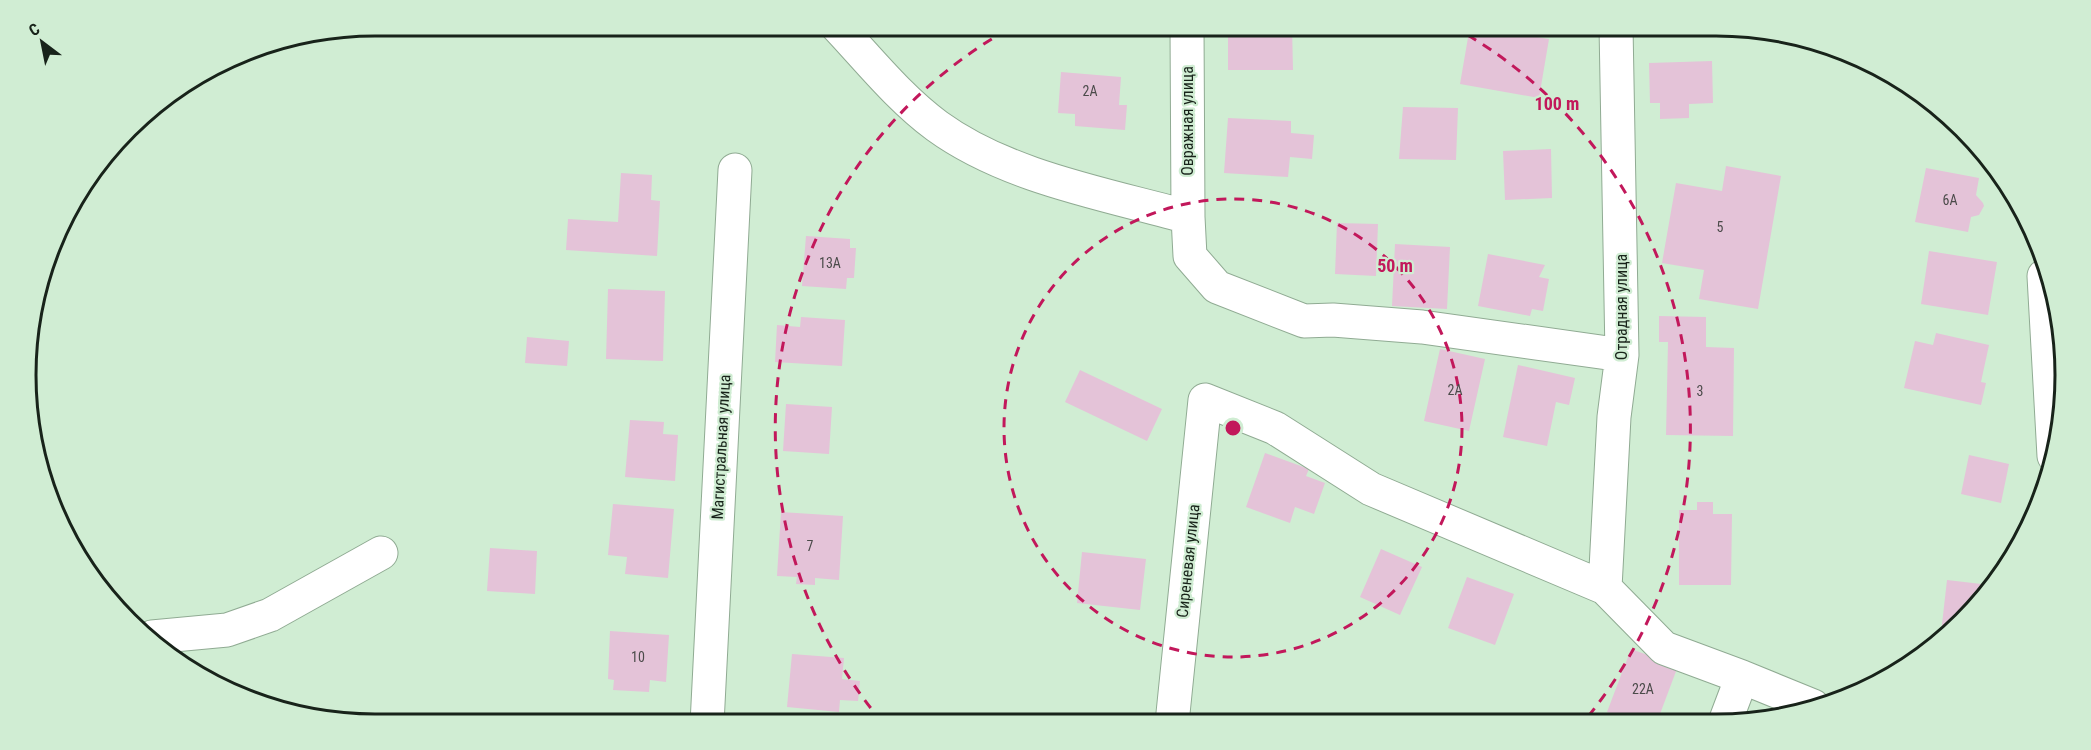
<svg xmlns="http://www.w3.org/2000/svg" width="2091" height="750" viewBox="0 0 2091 750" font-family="'Roboto Condensed',sans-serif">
  <rect width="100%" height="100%" fill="#d0edd3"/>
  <path fill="#e4c3d8" d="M 1035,26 L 1099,26 L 1097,36 Z
    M 1228,26 L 1292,26 L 1293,70 L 1228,70 Z
    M 1470,26 L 1506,32 L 1507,26 L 1514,26 L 1526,28 L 1524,35 L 1549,39 L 1539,98 L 1460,84 Z
    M 1712,61 L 1713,103 L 1689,104 L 1689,118 L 1660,119 L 1660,103 L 1650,103 L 1649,63 Z
    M 1061,72 L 1121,77 L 1119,105 L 1127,105 L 1125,130 L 1075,126 L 1075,114 L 1058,113 Z
    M 1403,107 L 1458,108 L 1456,160 L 1399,159 Z
    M 1228,118 L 1291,121 L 1291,133 L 1314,135 L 1312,159 L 1290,157 L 1288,177 L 1224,173 Z
    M 1551,149 L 1552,198 L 1505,200 L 1503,151 Z
    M 1726,166 L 1781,176 L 1758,309 L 1699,299 L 1704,270 L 1662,263 L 1676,183 L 1722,191 Z
    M 1926,168 L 1979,178 L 1976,195 L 1983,203 L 1984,206 L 1979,215 L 1971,217 L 1968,232 L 1915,222 Z
    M 621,173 L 652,175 L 651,200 L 660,201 L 657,256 L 566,250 L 568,219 L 618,222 Z
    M 1337,223 L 1378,224 L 1376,276 L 1335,274 Z
    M 806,236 L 850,239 L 850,248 L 856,248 L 854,278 L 847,278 L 846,289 L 802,286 Z
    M 1395,244 L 1450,247 L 1447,309 L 1392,306 Z
    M 1929,251 L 1997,262 L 1988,315 L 1921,304 Z
    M 1488,254 L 1545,265 L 1539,277 L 1549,279 L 1543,311 L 1532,309 L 1530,316 L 1478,306 Z
    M 608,289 L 665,291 L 663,361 L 606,359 Z
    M 1659,316 L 1706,317 L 1706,347 L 1734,348 L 1733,436 L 1666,435 L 1668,342 L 1659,342 Z
    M 801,317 L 845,320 L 842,366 L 775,362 L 777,325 L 800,327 Z
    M 1936,333 L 1989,345 L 1981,382 L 1986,383 L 1981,405 L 1904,388 L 1915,341 L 1933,345 Z
    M 527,337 L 569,341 L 567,366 L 525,363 Z
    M 1440,349 L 1485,359 L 1469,431 L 1424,421 Z
    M 1518,365 L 1575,378 L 1569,405 L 1556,402 L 1547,446 L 1503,437 Z
    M 1080,370 L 1162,409 L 1147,441 L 1065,402 Z
    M 786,404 L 832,407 L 829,454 L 783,451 Z
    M 630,420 L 664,422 L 663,434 L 678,435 L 675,481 L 625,477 Z
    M 1265,453 L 1309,469 L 1306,476 L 1325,483 L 1314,514 L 1295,507 L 1290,523 L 1246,507 Z
    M 1969,455 L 2009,464 L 2001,503 L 1961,494 Z
    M 1697,502 L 1713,502 L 1713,514 L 1732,514 L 1731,585 L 1679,585 L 1679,510 L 1697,510 Z
    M 613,504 L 674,509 L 668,578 L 625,574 L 627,557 L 608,555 Z
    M 781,512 L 843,516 L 839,580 L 815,578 L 815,585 L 796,584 L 797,577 L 777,576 Z
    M 490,548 L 537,551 L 535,594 L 487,591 Z
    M 1381,549 L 1422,567 L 1400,615 L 1360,597 Z
    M 1082,552 L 1146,559 L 1140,610 L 1077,603 Z
    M 1467,577 L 1514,594 L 1495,645 L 1448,628 Z
    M 1947,580 L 1990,585 L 1947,638 L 1940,642 Z
    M 610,631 L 669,635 L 666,682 L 650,680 L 649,692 L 613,690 L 614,680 L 608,679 Z
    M 1631,649 L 1678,666 L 1657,722 L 1633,722 L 1607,712 Z
    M 792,654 L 844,658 L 842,679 L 860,681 L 858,701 L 840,700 L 839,712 L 787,707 Z"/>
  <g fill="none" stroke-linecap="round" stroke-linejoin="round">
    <g stroke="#90ab93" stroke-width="35">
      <path id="minor" d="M 837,26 C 869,60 899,98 937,126 C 1007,177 1105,194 1188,217 L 1190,256 L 1217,287 L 1304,321 L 1333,320 L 1422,327 L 1622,355
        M 1187,26 L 1188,217
        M 2044,276 L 2054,456
        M 1605,588 L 1614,417 L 1622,355 L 1616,26
        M 152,637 L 227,630 L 270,615 L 381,553
        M 1725,722 L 1742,677
        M 1172,723 L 1205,400 L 1275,428 L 1371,489 L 1605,588 L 1664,648 L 1742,677 L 1813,706
        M 707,724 L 735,170"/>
    </g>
    <use href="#minor" stroke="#fff" stroke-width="33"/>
  </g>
  <g fill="none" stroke="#c2185b" stroke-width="3" stroke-dasharray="10 8">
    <circle cx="1233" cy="428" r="229"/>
    <path d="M882 722A458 458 0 0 1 1014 26M1452 26A458 458 0 0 1 1586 719"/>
  </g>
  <g text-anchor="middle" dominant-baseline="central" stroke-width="4.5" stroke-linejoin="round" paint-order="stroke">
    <g font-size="14" fill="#4b4b4a">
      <text x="1090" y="91">2А</text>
      <text x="1950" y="200">6А</text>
      <text x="1720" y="227">5</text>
      <text x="830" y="263">13А</text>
      <text x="1455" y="390">2А</text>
      <text x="1700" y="391">3</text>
      <text x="810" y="546">7</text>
      <text x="638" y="657">10</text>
      <text x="1643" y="689">22А</text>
    </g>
    <g font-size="16" fill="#18231a" stroke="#d0edd3">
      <text transform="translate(1187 121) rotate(-90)">Овражная улица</text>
      <text transform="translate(1621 307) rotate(-90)">Отрадная улица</text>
      <text transform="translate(721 447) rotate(-87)">Магистральная улица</text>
      <text transform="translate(1188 561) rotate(-84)">Сиреневая улица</text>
    </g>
  </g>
  <path d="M0 0H2091V750H0ZM375 36H1716A339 339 0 0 1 2055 375V375A339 339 0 0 1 1716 714H375A339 339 0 0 1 36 375V375A339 339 0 0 1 375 36Z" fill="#d0edd3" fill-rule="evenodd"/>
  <path fill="none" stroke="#18231a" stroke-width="3" d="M375 36H1716A339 339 0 0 1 2055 375V375A339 339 0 0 1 1716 714H375A339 339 0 0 1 36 375V375A339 339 0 0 1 375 36Z"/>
  <circle cx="1233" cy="428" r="9" fill="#c2185b" stroke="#d0edd3" stroke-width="3"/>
  <g font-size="18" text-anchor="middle" font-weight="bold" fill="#c2185b" stroke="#d0edd3" stroke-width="4.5" stroke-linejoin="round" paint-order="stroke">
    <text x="1557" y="110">100 m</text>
    <text x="1395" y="272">50 m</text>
  </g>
  <g transform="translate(42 42) rotate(328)" stroke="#d0edd3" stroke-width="4.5" paint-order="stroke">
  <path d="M0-4.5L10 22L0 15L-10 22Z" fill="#18231a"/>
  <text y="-9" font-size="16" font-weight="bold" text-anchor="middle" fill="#18231a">С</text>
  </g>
</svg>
